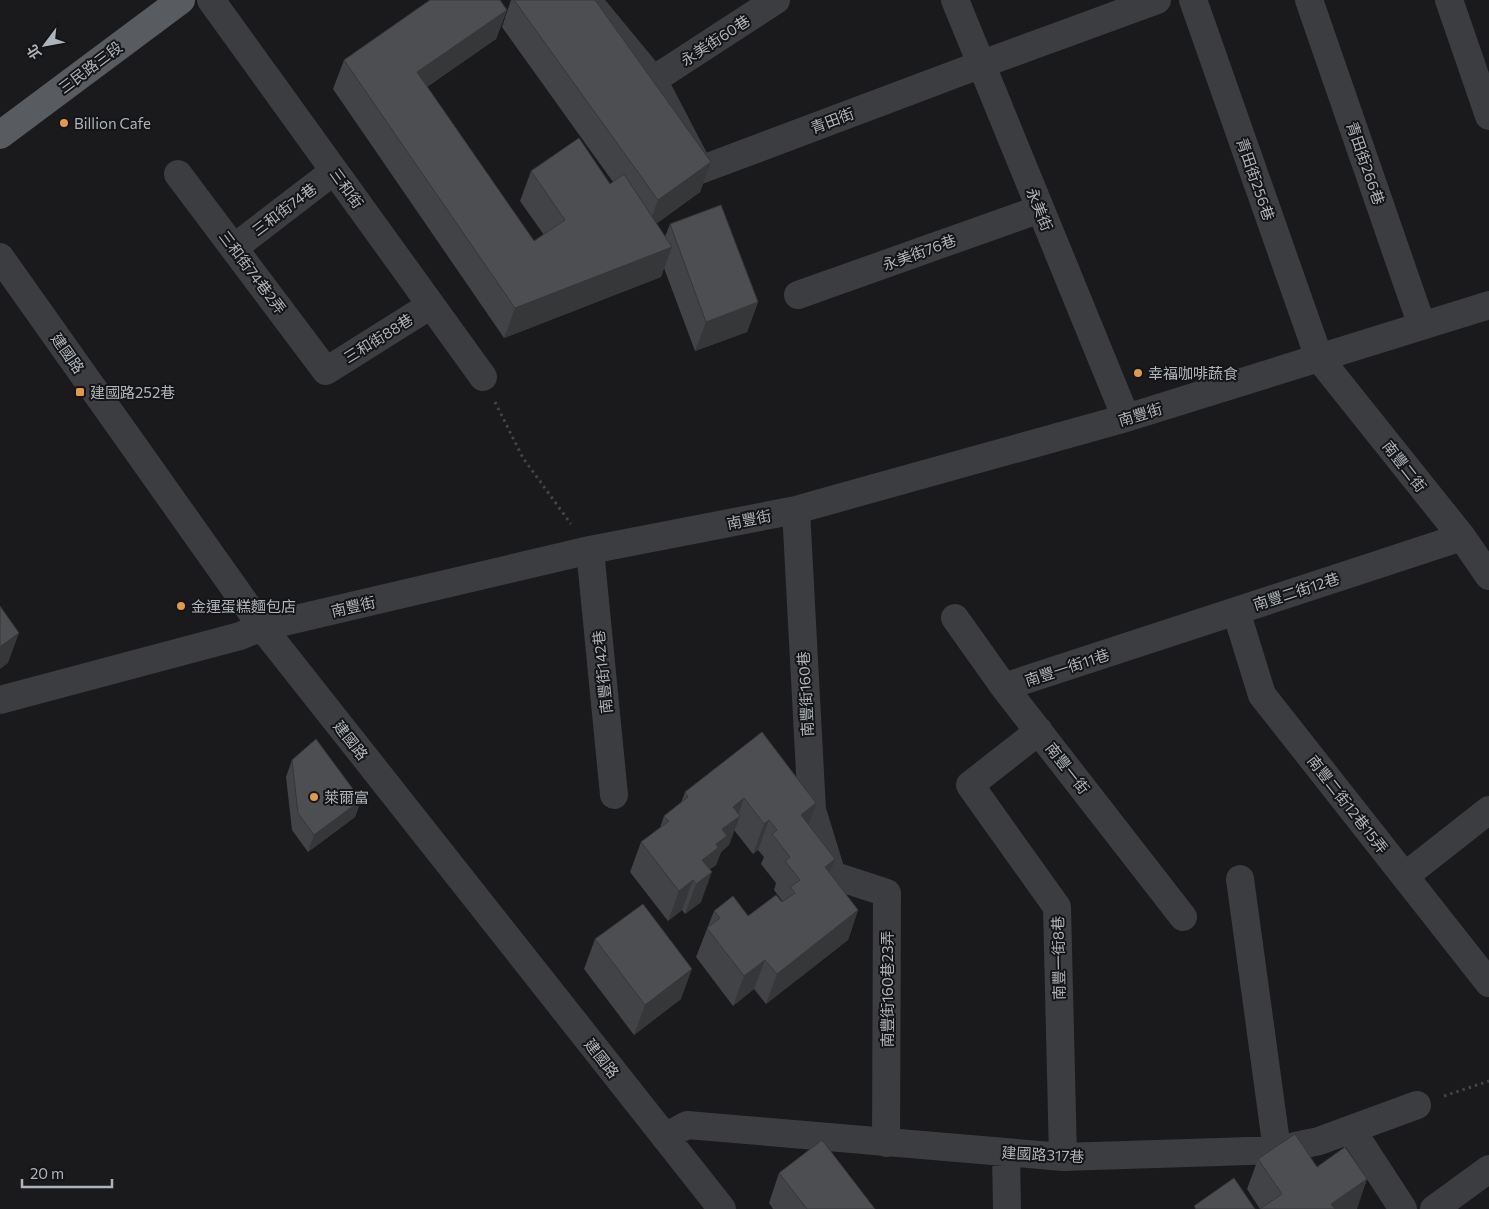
<svg xmlns="http://www.w3.org/2000/svg" width="1489" height="1209" viewBox="0 0 1489 1209" font-family="Commissioner,'Noto Sans TC',sans-serif">
  <rect width="100%" height="100%" fill="#1a1a1c"/>
  <g fill="none" stroke-linecap="round" stroke-linejoin="round">
    <path stroke="#424448" stroke-width="3" stroke-dasharray="2.5 4" stroke-linecap="butt" d="M 495,402 L 523,458 L 571,524
      M 1444,1096 L 1489,1081"/>
    <path stroke="#3c3d41" stroke-width="28" d="M 211,0 L 483,377
      M 587,0 L 653,80 L 700,170 L 982,64 L 1157,0
      M 955,0 L 1126,418
      M 1193,0 L 1319,358 L 1462,537 L 1489,576
      M 1309,0 L 1422,326
      M 1449,0 L 1489,116
      M 653,80 L 776,0
      M 178,174 L 326,371 L 431,305
      M 235,247 L 334,171
      M 0,257 L 262,627 L 722,1209
      M 798,295 L 1040,209
      M 796,510 L 812,810 L 832,875 L 887,893 L 886,1143
      M 590,550 L 614,795
      M 1236,611 L 1262,695 L 1489,983
      M 955,618 L 1004,687 L 1183,917
      M 1004,687 L 1462,537
      M 0,700 L 240,636 L 262,627 L 590,550 L 796,510 L 835,499 L 1126,418 L 1489,305
      M 1039,731 L 970,785 L 1057,907 L 1063,1157
      M 1405,876 L 1489,810
      M 1240,879 L 1277,1150
      M 1351,1129 L 1403,1209
      M 665,1137 L 687,1125 L 1063,1157 L 1277,1150 L 1319,1141 L 1417,1105
      M 1006,1153 L 1007,1209
      M 1434,1209 L 1489,1169"/>
    <path stroke="#585b5f" stroke-width="28" d="M 0,135 L 181,0"/>
  </g>
  <path fill="#414346" d="M 511,0 L 595,0 L 711,162 L 700,192 L 656,224 L 665,237 L 670,224 L 758,302 L 747,332 L 695,351 L 664,268 L 661,277 L 504,338 L 333,89 L 344,60 L 507,10 L 496,39 L 427,87 L 534,241 L 544,235 L 520,201 L 531,171 L 610,184 L 613,182 L 502,27 Z
    M 762,732 L 808,825 L 835,859 L 830,873 L 858,910 L 848,940 L 766,1004 L 754,989 L 733,1006 L 696,957 L 714,911 L 748,916 L 783,902 L 774,890 L 776,883 L 761,864 L 764,857 L 758,850 L 753,854 L 734,830 L 729,845 L 721,852 L 716,865 L 710,869 L 701,902 L 685,914 L 682,910 L 668,921 L 630,872 L 641,842 L 660,828 L 664,816 L 681,803 L 685,792 Z
    M 292,760 L 361,800 L 355,817 L 308,852 L 292,830 L 286,777 Z
    M 595,939 L 681,999 L 634,1035 L 584,969 Z
    M 1258,1159 L 1317,1167 L 1367,1179 L 1356,1209 L 1260,1209 L 1247,1189 Z
    M 779,1173 L 875,1209 L 773,1209 L 769,1203 Z"/>
  <path fill="#353739" d="M 507,10 L 496,39 L 406,101 L 417,72 Z
    M 711,162 L 700,192 L 647,230 L 658,200 Z
    M 672,247 L 661,277 L 504,338 L 515,308 Z
    M 758,302 L 747,332 L 695,351 L 706,322 Z
    M 19,633 L 8,663 L 0,669 L 0,647 Z
    M 744,798 L 737,818 L 740,816 L 729,845 L 721,852 L 716,865 L 710,869 L 709,874 L 712,872 L 701,902 L 685,914 L 696,884 L 702,860 L 722,829 L 733,807 Z
    M 361,800 L 355,817 L 308,852 L 314,835 Z
    M 816,803 L 806,833 L 801,815 Z
    M 769,820 L 758,850 L 753,854 L 764,824 Z
    M 835,859 L 824,889 L 825,867 Z
    M 693,880 L 682,910 L 668,921 L 679,891 Z
    M 858,910 L 848,940 L 766,1004 L 777,974 Z
    M 765,960 L 754,989 L 733,1006 L 744,976 Z
    M 692,969 L 681,999 L 634,1035 L 645,1005 Z
    M 1367,1179 L 1357,1209 L 1330,1209 L 1331,1204 Z"/>
  <path fill="#4c4e51" stroke="#353739" d="M 430,0 L 500,0 L 507,10 L 417,72 L 534,241 L 565,220 L 531,171 L 579,138 L 610,184 L 624,174 L 672,247 L 515,308 L 344,60 Z
    M 514,0 L 595,0 L 711,162 L 658,200 Z
    M 721,205 L 758,302 L 706,322 L 670,224 Z
    M 0,606 L 19,633 L 0,647 Z
    M 762,732 L 816,803 L 801,815 L 835,859 L 825,867 L 858,910 L 777,974 L 765,960 L 744,976 L 707,928 L 720,918 L 714,911 L 733,896 L 748,916 L 776,895 L 782,902 L 795,893 L 790,887 L 800,880 L 785,861 L 790,857 L 772,834 L 777,830 L 769,820 L 764,824 L 744,798 L 733,807 L 740,816 L 722,829 L 727,836 L 716,844 L 718,848 L 702,860 L 712,872 L 696,884 L 693,880 L 679,891 L 641,842 L 669,821 L 664,816 L 688,797 L 685,792 Z
    M 316,739 L 361,800 L 314,835 L 298,813 L 292,760 Z
    M 643,904 L 692,969 L 645,1005 L 595,939 Z
    M 1295,1134 L 1317,1167 L 1345,1147 L 1367,1179 L 1331,1204 L 1335,1209 L 1260,1209 L 1282,1194 L 1258,1159 Z
    M 822,1140 L 875,1209 L 807,1209 L 779,1173 Z
    M 1234,1178 L 1255,1209 L 1196,1209 L 1194,1206 Z"/>
  <g fill="#df9a4f" stroke="#151517" stroke-width="2">
    <circle cx="64" cy="123" r="5"/>
    <circle cx="1138" cy="373" r="5"/>
    <rect x="75" y="387" width="10" height="10" rx="2.5"/>
    <circle cx="181" cy="606" r="5"/>
    <circle cx="314" cy="797" r="5"/>
  </g>
  <g text-anchor="middle" dominant-baseline="central" stroke-width="4" stroke-linejoin="round" paint-order="stroke">
    <g font-size="15" fill="#aeb4ba" stroke="#151517">
      <text transform="translate(715 40) rotate(-33)">永美街60巷</text>
      <text transform="translate(90 67) rotate(-37)">三民路三段</text>
      <text transform="translate(832 120) rotate(-21)">青田街</text>
      <text transform="translate(1366 163) rotate(71)">青田街266巷</text>
      <text transform="translate(1256 179) rotate(71)">青田街256巷</text>
      <text transform="translate(347 188) rotate(54)">三和街</text>
      <text transform="translate(284 209) rotate(-37)">三和街74巷</text>
      <text transform="translate(1040 209) rotate(68)">永美街</text>
      <text transform="translate(919 252) rotate(-20)">永美街76巷</text>
      <text transform="translate(253 272) rotate(53)">三和街74巷2弄</text>
      <text transform="translate(378 338) rotate(-32)">三和街88巷</text>
      <text transform="translate(68 353) rotate(55)">建國路</text>
      <text transform="translate(1140 414) rotate(-17)">南豐街</text>
      <text transform="translate(1405 466) rotate(52)">南豐二街</text>
      <text transform="translate(749 519) rotate(-11)">南豐街</text>
      <text transform="translate(1296 591) rotate(-18)">南豐二街12巷</text>
      <text transform="translate(353 606) rotate(-13)">南豐街</text>
      <text transform="translate(1067 667) rotate(-18)">南豐一街11巷</text>
      <text transform="translate(602 672) rotate(-96)">南豐街142巷</text>
      <text transform="translate(805 694) rotate(-93)">南豐街160巷</text>
      <text transform="translate(351 740) rotate(52)">建國路</text>
      <text transform="translate(1068 768) rotate(52)">南豐一街</text>
      <text transform="translate(1348 804) rotate(52)">南豐二街12巷15弄</text>
      <text transform="translate(1058 958) rotate(-91)">南豐一街8巷</text>
      <text transform="translate(887 989) rotate(-90)">南豐街160巷23弄</text>
      <text transform="translate(602 1058) rotate(52)">建國路</text>
      <text transform="translate(1043 1154) rotate(3)">建國路317巷</text>
    </g>
    <g font-size="15" fill="#aeb4ba" stroke="#151517" text-anchor="start">
      <text x="74" y="123">Billion Cafe</text>
      <text x="1148" y="373">幸福咖啡蔬食</text>
      <text x="90" y="392">建國路252巷</text>
      <text x="191" y="606">金運蛋糕麵包店</text>
      <text x="324" y="797">萊爾富</text>
    </g>
  </g>
  <g transform="translate(45 45) rotate(238)" stroke="#151517" stroke-width="4" paint-order="stroke">
  <path d="M0-4L9 19L0 12L-9 19Z" fill="#aeb4ba"/>
  <text y="-8" font-size="14" font-weight="bold" text-anchor="middle" fill="#aeb4ba">北</text>
  </g>
  <path d="M22 1179v8h90v-8" fill="none" stroke="#aeb4ba" stroke-width="2.5"/>
  <text x="30" y="1179" font-size="15" fill="#aeb4ba" stroke="#151517" stroke-width="4" paint-order="stroke">20 m</text>
</svg>
